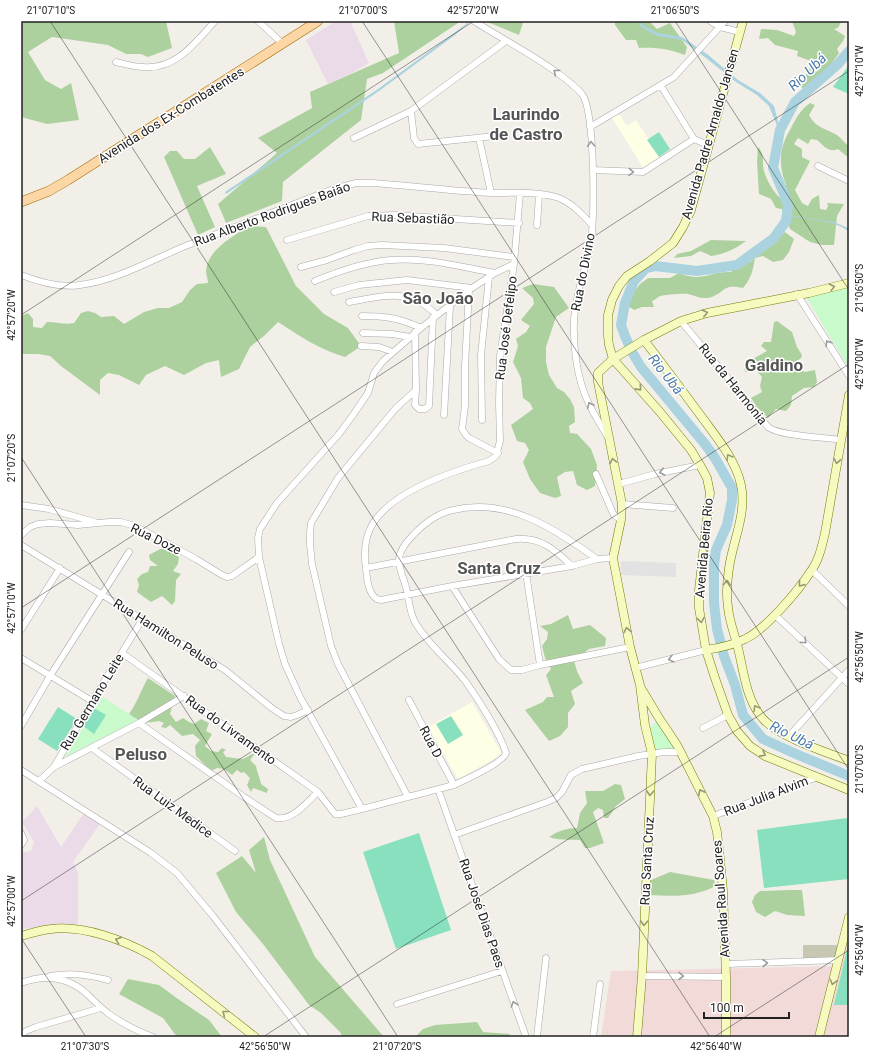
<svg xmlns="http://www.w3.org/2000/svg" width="870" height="1058" viewBox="0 0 870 1058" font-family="Roboto,sans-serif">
  <rect width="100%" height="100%" fill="#f2efe9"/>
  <path fill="#f2dad9" d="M 849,935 L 849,1037 L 601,1037 L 611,971 L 841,966 Z"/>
  <path fill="#ebdbe8" d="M 336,21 L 350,21 L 369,63 L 354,72 L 328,84 L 306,40 Z
    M 37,806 L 61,847 L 84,813 L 100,824 L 73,862 L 78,872 L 78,924 L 21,929 L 21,853 L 31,851 L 34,842 L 22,822 Z"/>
  <path fill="#ffffe5" d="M 619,114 L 627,126 L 636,120 L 661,158 L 644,169 L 612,118 Z
    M 472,702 L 502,754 L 458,779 L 428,727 Z"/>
  <path fill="#c7c7b4" d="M 803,945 L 837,945 L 837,958 L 803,958 Z"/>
  <path fill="#add19e" d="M 21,21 L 166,21 L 172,48 L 148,57 L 141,54 L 126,54 L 108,45 L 52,37 L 28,52 L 45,80 L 61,89 L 71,83 L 79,120 L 47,124 L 21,117 Z
    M 394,21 L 461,21 L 383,73 L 367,79 L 361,120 L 283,182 L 282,201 L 226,223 L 218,204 L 277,153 L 258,138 L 312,108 L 310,92 L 399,53 Z
    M 485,21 L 522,21 L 523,23 L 519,35 Z
    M 615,21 L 649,21 L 657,29 L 670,23 L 687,47 L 685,55 C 669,49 656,47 639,48 L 636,40 L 626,40 L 615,25 Z
    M 792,21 L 840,21 L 841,22 L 838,28 L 834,29 L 845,36 L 843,41 L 837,49 L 839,53 L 821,79 L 803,90 L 800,84 L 809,71 L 811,61 L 797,56 L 798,51 L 775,45 L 768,38 L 759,39 L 761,29 L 777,30 L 794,36 L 796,32 Z
    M 810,103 L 815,105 L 809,115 C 816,128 825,128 837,135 C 841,138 845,143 849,147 L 849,158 L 838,149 C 829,153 824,146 817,140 L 811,139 L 808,144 L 798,138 L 794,144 L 802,149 L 802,157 L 810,161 L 795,190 L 802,203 L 808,206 L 812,199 L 819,195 L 820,209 L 826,210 L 828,206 L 827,203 L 844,204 L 837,216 L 834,245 L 822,245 L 810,242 L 790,229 L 782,209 L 776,208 L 771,199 L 759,194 L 757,162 L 758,147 C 766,156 761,160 764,171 C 767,181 773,191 780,198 L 786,185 C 781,173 779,157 783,145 C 785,139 788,133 791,128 C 796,118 801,109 810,103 Z
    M 210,147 L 226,174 L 197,186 L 215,227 L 198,235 L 164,157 L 170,151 L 177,151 L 184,159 L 195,159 Z
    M 251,226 L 266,227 L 296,286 L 324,314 L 348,328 L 361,346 L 345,357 C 320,350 300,336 278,322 L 264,336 L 250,347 L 239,369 L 221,377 L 219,360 L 206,363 L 184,375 L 165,366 L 146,375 L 139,385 L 119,375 L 108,373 L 100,380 L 100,395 L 61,366 L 50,356 L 38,354 L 21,354 L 21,316 L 28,313 L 33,319 L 33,327 L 42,328 L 47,322 C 57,322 65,325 74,323 L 81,313 L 88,311 L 95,313 L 101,317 L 114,316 L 124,324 L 144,312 L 158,308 L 169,308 L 182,302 L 190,290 L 197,284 L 208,283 C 208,279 206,275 206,271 C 207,250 235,234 251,226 Z
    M 785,232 L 794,239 L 789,252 L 783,260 L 773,262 L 763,256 L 755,258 C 753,270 751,279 743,288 C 722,284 727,291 712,297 C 702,300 696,296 688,294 C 683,293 664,295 660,296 C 658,297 655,300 652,301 L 654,307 L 642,307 L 634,310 L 628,306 L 634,292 L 640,284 L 648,278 L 670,278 L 679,273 C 702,283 709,271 731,272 L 732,269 L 750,262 Z
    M 711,240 L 746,241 C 735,249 725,254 711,256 L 707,254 L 700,251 L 691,256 L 674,258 L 677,254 L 691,251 Z
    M 533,284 L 554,287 L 569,308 L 556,317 L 546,347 L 546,362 L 549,375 L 557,388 L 564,392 L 570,399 L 574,407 L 575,422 L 569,426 L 570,433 L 577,434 L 591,449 L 597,465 L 595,486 L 587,490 L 577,485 L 573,471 L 565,472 L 557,477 L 561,496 L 555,498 L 540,493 L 530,479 L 523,462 L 529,450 L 525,443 L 517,441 L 511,425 L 533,409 L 530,403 L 523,398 L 521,378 L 513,362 L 518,346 L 516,339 L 526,332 L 530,326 L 521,320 L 534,304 L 533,298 L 522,288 Z
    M 777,321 L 792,332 L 797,347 L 802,355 L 801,358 L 797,361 L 798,369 L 805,372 L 815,370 L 817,382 L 814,387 L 804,388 L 792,396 L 791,405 L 786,411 L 776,409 L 768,418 L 757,407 L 751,398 L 762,392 L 760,386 L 762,377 L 755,369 L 746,372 L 744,369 L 747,362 L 767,351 L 761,346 L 764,342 L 771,342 L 774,322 Z
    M 162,548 L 179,557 L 178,564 L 173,571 L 181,574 L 176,580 L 175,601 L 172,605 L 162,596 L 151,602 L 137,592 L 139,585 L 137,579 L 142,574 L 148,572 L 150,566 L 158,566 L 150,560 L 149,555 Z
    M 568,615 L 573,629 L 590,625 L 606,638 L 605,646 L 589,649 L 574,661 L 577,671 L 583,683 L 571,691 L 575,704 L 568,713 L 568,727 L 560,736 L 549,741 L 525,710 L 543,702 L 547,697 L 554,697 L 546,675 L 551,669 L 545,658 L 542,646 L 547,639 L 548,632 L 540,626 L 551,624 Z
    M 148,678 L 175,696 L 170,714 L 176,722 L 183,718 L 189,722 L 194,724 L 201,719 L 209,723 L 206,731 L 212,734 L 205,746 L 211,751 L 218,752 L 222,748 L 226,750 L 223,752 L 226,757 L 243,759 L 256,752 L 250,760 L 256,766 C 257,773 260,777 261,784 L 268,789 L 267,793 L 253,788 L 251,792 L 247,785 L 250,778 L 244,772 L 241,773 L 237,770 L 232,775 L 224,769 L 217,768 L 211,771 L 196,756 L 195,746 L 200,740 L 193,734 L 182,736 L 170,725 L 166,728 L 161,727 L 164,723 L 159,721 C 144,724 141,722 129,714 C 137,703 141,690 148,678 Z
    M 615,784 L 621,785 L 625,799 L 616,806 L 608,818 L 604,818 L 603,810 L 598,808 L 593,812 L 604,843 L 590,848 L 585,848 L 580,840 C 569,839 559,841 549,837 C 558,831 567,828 577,828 L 580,813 L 587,803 L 585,791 L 603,791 Z
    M 264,837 L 270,860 L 315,957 L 384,1037 L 343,1037 L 340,1032 L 321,1013 L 309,1005 L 263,944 L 236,912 L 216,873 L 242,856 L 256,873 L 249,850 Z
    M 670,872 L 714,880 L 716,886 C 691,898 675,896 648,895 L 651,880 Z
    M 790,890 L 802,890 L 805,916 L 787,915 L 775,911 L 765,917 L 756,912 L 752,902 L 755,895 L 760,891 Z
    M 128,979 L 159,985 L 178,999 L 209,1020 L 222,1037 L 177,1037 L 163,1018 L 119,994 Z
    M 477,1022 L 483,1032 L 510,1034 L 509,1037 L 415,1037 L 423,1029 L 435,1025 Z"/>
  <path fill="#c8facc" d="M 849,288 L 849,368 L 806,297 Z
    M 103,697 L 138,720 L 64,758 Z
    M 657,721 L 678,749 L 654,753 L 649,728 Z"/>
  <path fill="#88e0be" d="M 849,65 L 849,94 L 833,87 Z
    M 659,132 L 670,149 L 659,157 L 647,140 Z
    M 58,707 L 77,719 L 57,751 L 38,739 Z
    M 94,708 L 106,715 L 94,734 L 83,726 Z
    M 451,716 L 463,735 L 448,744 L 436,724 Z
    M 847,818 L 849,836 L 849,879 L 764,888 L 757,830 Z
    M 419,833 L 451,930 L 396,949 L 363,852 Z
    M 849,941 L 849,1005 L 834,1005 Z"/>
  <path fill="#e2e2e2" d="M 621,561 L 676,563 L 676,577 L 621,575 Z"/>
  <path fill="#aad3df" d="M 468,21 L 471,21 L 455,35 L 379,91 L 226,194 L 225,192 L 378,89 L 465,25 Z
    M 637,21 L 640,21 L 643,25 L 658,33 L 682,37 L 707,54 L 738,80 L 760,93 L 774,106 L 779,125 L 778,128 L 769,106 L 757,95 L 736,82 L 706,58 L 682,40 L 657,36 L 641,27 Z
    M 788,215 L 834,222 L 848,228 L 849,232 C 837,220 805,219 788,216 Z"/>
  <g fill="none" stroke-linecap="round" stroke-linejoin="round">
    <path stroke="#aad3df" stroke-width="10" d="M 849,51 L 838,64 L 795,102 L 780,130 L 773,168 L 784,194 L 788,206 L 786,221 L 774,238 L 737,265 L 697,271 L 655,266 L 646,268 L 634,281 L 625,303 L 621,325 L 625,336 L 632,352 L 641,367 L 705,444 L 715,458 L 732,488 L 732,500 L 727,525 L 716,550 L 714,565 L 714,603 L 717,629 L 724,656 L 735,685 L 743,715 L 763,739 L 796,754 L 849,776"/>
    <g stroke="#a9a9a9" stroke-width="7">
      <path id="street" d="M 258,21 L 283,44
        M 474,21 C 502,39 532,54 559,74 C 567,80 575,86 582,94 C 595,111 595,217 591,241 C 587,268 575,293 574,321 C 573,347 577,380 589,404 C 594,415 601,425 607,436
        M 710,21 L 720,27 L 740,32
        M 116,62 C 125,64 134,67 143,67 C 176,70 195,43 215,21
        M 661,86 L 694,139
        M 411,111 L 414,138 L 418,144 L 495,136
        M 590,127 L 674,77 L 725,21
        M 354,138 L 411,111 L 506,41
        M 479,138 L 491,193
        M 694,139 L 708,145
        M 818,166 L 849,181
        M 593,170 L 643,172 L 694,139
        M 520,193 L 514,264 L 500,356 L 499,403 L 500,441 L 496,456 L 489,461 C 453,471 389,492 371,527 C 364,540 364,555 366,569 C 367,578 368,594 377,599 L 381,600 L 452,586 L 572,566 L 597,559
        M 537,225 L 539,195
        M 287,240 L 368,216 L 394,215 L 519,223
        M 514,264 L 495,273 L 469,290 L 421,328 L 383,361 L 374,373 L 368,393 L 353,415 L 339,434 L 277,503 L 260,529 L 258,538 L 259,557 L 279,644 L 285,664 L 300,697 L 362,809 L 454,785 C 465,780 503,763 506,753 C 500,733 478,699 466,682 C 450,661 428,645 415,622 C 409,611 409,598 406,587 C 398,562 393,556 413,535 C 423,524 438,513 453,510 C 508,497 555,529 597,559 L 613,558
        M 301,267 L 327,260 L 354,250 L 368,246 L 382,245 L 444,248 L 514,257
        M 21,275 C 39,282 61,288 80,285 C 118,280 153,259 188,245 C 236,226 285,208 333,189 L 356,183 L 373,183 C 413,186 452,191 492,193 C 512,193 540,191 559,198 C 573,204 583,215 592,225
        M 315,281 C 339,271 365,262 391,260 C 426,257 461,267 495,273
        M 469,290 L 465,366 L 465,406 L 462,429 L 466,435 L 469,438 L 498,453
        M 334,292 L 359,285 L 407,280 L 472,288
        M 797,294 L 849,376
        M 349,302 C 367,299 394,292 411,298 C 421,301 429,308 437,315
        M 362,316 C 386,316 399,318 421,328
        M 681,321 L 768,427 C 779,436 824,437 841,440
        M 415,332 L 416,390 L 415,405 L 419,409 L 425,409 L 429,406 L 433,317
        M 363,333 L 392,334 L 410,337
        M 361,346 L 379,347 L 393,352
        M 444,415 L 450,306
        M 482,420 L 481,355 L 489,277
        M 596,474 L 612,511 L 614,515 L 621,520
        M 619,484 L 655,474 L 700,465
        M 622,504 L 673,508
        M 21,505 L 49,509 L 95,522
        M 21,535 L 30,527 L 38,524 L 50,523 L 78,525 L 109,522 L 121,522 L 135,526 L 196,559 L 222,575 L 227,577 L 232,576 L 259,557
        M 21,545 L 225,670 L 273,709 L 284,716 L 291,717 L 297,715 L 308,710
        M 366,568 L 516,539 C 541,537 555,550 572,566
        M 812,570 L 849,606
        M 526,573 L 540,665
        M 452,586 L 499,659 L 511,670 L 522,670 L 540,665 L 630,647
        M 775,615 L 849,684
        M 21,630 L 60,568
        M 122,653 L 318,792 L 335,814 L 341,814 L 362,809
        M 21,658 L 92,701
        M 635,668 L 706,650
        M 409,700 L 454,785
        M 139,723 L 244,797 L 276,818 C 293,821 307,802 318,792
        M 21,726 L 50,676 L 129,552
        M 703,728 L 728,715
        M 789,736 L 849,670
        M 92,748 L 235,851
        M 54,767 L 139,723 L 184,696
        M 21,770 L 151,853 L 177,873 L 213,916 L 306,1037
        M 39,781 L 54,767 L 92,701 L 142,620
        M 438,789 L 526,1037
        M 408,797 L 338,664 L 331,646 L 312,564 L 310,544 L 310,532 L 311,523 L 338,478 L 396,408 L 416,390
        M 713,816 L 818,777
        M 21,833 L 24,840 L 21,845
        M 454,835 L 547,802 L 556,798 L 562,792 L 571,775 L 582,769 L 638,756 L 664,752 L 681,752
        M 726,964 L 839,960
        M 50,976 C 71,972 88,975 108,980
        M 642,976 L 726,977
        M 21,983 C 45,974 67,976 87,994 C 94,1001 101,1008 109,1014 C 123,1024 137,1031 153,1037
        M 397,1004 L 502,971
        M 21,1035 L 26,1031 L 36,1027 L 101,1008
        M 537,1037 L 546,958
        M 593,1037 L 600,984"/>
    </g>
    <g stroke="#707d05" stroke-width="9">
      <path id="secondary" d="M 743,21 L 691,210 L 683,227 L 673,243 L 650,261 L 627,276 L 619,286 L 612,300 L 608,315 L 608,336 L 609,345 L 613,359 L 660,412 L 691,450 L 700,465 L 707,478 L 710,493 L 699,590 L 699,608 L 706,650 L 715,678 L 728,715 L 737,731 L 750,746 L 765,756 L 849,790
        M 644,340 C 664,366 684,393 704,420 C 718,439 736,461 741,485 C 747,514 733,540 729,568 C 727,581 726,594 728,607 C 729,621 735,635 738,648 C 744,672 746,702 765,721 C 782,738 826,752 849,761
        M 706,650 C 719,648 733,645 745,639 C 765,630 799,590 811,571 C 819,560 822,546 825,533 L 849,395
        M 641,688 L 659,718 L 677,745 L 713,816 L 717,832 L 720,859 L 723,891 L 726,977 L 726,1037
        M 21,936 C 31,933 41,930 51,929 C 83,925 124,940 152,956 L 255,1037
        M 637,1037 L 642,976 L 652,754 L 645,725 L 640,685 L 630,647 L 613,558 L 621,520 L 622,504 L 598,382 L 598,373 L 613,359 L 644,340 L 681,321 L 707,313 L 809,293 L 849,283
        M 819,1037 L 849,917"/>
    </g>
    <g stroke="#a06b00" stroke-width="10">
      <path id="primary" d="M 21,202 L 49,191 L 68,180 L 318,21"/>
    </g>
    <use href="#street" stroke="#fff" stroke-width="6"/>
    <use href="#secondary" stroke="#f7fabf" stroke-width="8"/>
    <use href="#primary" stroke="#fcd6a4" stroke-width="9"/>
  </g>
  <defs><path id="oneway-chevron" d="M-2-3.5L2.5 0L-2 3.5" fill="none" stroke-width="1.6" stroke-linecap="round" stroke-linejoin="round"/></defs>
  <g stroke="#9c9c9c">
    <use href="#oneway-chevron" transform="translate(556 72) rotate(-143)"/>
    <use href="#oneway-chevron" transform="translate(591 144) rotate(-93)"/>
    <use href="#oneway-chevron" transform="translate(631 172) rotate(3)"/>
    <use href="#oneway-chevron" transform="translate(828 343) rotate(-123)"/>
    <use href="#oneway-chevron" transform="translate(590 405) rotate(-116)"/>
    <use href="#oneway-chevron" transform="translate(662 472) rotate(167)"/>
    <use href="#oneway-chevron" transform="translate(804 641) rotate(43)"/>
    <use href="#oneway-chevron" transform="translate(671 659) rotate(166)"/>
    <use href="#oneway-chevron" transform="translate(765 963) rotate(-2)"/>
    <use href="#oneway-chevron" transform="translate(681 976) rotate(1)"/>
    <use href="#oneway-chevron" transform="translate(514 1004) rotate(-109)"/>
  </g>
  <g stroke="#979978">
    <use href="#oneway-chevron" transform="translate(832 287) rotate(-14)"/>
    <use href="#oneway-chevron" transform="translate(705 313) rotate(-13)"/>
    <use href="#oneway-chevron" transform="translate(639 388) rotate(48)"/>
    <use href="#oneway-chevron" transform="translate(729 457) rotate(-121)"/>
    <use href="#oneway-chevron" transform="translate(613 461) rotate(-102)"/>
    <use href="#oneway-chevron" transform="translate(837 461) rotate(100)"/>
    <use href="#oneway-chevron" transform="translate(727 583) rotate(-85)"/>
    <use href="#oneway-chevron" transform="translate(801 584) rotate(129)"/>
    <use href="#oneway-chevron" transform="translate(701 620) rotate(81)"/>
    <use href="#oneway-chevron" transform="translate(627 630) rotate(-101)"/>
    <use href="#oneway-chevron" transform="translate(756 708) rotate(-121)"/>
    <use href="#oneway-chevron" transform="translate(763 754) rotate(28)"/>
    <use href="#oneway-chevron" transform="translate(701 792) rotate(-116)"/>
    <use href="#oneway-chevron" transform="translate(650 793) rotate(93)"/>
    <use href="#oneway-chevron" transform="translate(644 923) rotate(93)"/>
    <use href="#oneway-chevron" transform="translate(118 940) rotate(-160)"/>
    <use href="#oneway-chevron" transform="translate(833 982) rotate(104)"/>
    <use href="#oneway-chevron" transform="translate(225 1013) rotate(-142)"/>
  </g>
  <path fill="none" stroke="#222" stroke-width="1" stroke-opacity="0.45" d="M 50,21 L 710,1037M 362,21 L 849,770M 675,21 L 849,290M 21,23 L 23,21M 21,315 L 474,21M 21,457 L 398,1037M 21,608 L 849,71M 21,901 L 849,364M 21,938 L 86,1037M 263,1037 L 849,657M 714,1037 L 849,950"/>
  <g text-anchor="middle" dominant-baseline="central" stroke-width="3" stroke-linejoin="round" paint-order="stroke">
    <g font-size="13" fill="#222" stroke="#fff">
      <text transform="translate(171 115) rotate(-32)">Avenida dos Ex-Combatentes</text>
      <text transform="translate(710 134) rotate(-74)">Avenida Padre Arnaldo Jansen</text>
      <text transform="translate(272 214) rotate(-20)">Rua Alberto Rodrigues Baião</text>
      <text transform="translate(413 218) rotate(2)">Rua Sebastião</text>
      <text transform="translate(583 272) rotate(-79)">Rua do Divino</text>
      <text transform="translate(506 328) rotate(-83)">Rua José Defelipo</text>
      <text transform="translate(733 384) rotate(51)">Rua da Harmonia</text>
      <text transform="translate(156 539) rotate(26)">Rua Doze</text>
      <text transform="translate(704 548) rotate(-85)">Avenida Beira Rio</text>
      <text transform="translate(166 634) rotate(32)">Rua Hamilton Peluso</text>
      <text transform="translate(92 702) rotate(-59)">Rua Germano Leite</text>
      <text transform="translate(231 730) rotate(36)">Rua do Livramento</text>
      <text transform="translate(431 742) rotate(62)">Rua D</text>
      <text transform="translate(766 796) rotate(-21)">Rua Julia Alvim</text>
      <text transform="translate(173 807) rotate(36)">Rua Luiz Medice</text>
      <text transform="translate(647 861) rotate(-87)">Rua Santa Cruz</text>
      <text transform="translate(721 899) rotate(-94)">Avenida Raul Soares</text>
      <text transform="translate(482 913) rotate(71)">Rua José Dias Paes</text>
    </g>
    <g font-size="14" font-style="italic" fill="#4a7aab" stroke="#fff">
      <text transform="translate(807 72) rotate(-44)">Rio Ubá</text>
      <text transform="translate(666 374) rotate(52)">Rio Ubá</text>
      <text transform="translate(792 735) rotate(26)">Rio Ubá</text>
    </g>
    <g font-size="17" font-weight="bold" fill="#555" stroke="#fff">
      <text x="526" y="114">Laurindo<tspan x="526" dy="20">de Castro</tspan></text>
      <text x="438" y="298">São João</text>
      <text x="774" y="365">Galdino</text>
      <text x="499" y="568">Santa Cruz</text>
      <text x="141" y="754">Peluso</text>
    </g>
  </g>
  <rect width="870" height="1058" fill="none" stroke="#ffffff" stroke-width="44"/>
  <path d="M704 1012v6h85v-6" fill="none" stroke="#222222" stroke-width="2"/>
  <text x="710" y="1012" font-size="12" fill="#222222" stroke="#ffffff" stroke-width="3" paint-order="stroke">100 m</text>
  <rect x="22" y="22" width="826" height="1014" fill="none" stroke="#222" stroke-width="1.5"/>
  <g font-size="10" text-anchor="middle" fill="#222">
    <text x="51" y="14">21°07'10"S</text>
    <text x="363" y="14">21°07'00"S</text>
    <text x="473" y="14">42°57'20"W</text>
    <text x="675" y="14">21°06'50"S</text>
    <text transform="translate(859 71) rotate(-90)" y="4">42°57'10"W</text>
    <text transform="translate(859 288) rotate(-90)" y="4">21°06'50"S</text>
    <text transform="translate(11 315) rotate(-90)" y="4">42°57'20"W</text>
    <text transform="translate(859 364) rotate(-90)" y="4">42°57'00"W</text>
    <text transform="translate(11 458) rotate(-90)" y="4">21°07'20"S</text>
    <text transform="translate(11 608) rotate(-90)" y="4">42°57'10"W</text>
    <text transform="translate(859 657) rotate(-90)" y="4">42°56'50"W</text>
    <text transform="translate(859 769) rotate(-90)" y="4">21°07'00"S</text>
    <text transform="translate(11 901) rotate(-90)" y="4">42°57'00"W</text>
    <text transform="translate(859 950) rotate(-90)" y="4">42°56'40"W</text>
    <text x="85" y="1050">21°07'30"S</text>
    <text x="265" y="1050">42°56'50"W</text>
    <text x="397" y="1050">21°07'20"S</text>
    <text x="716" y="1050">42°56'40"W</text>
  </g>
</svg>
